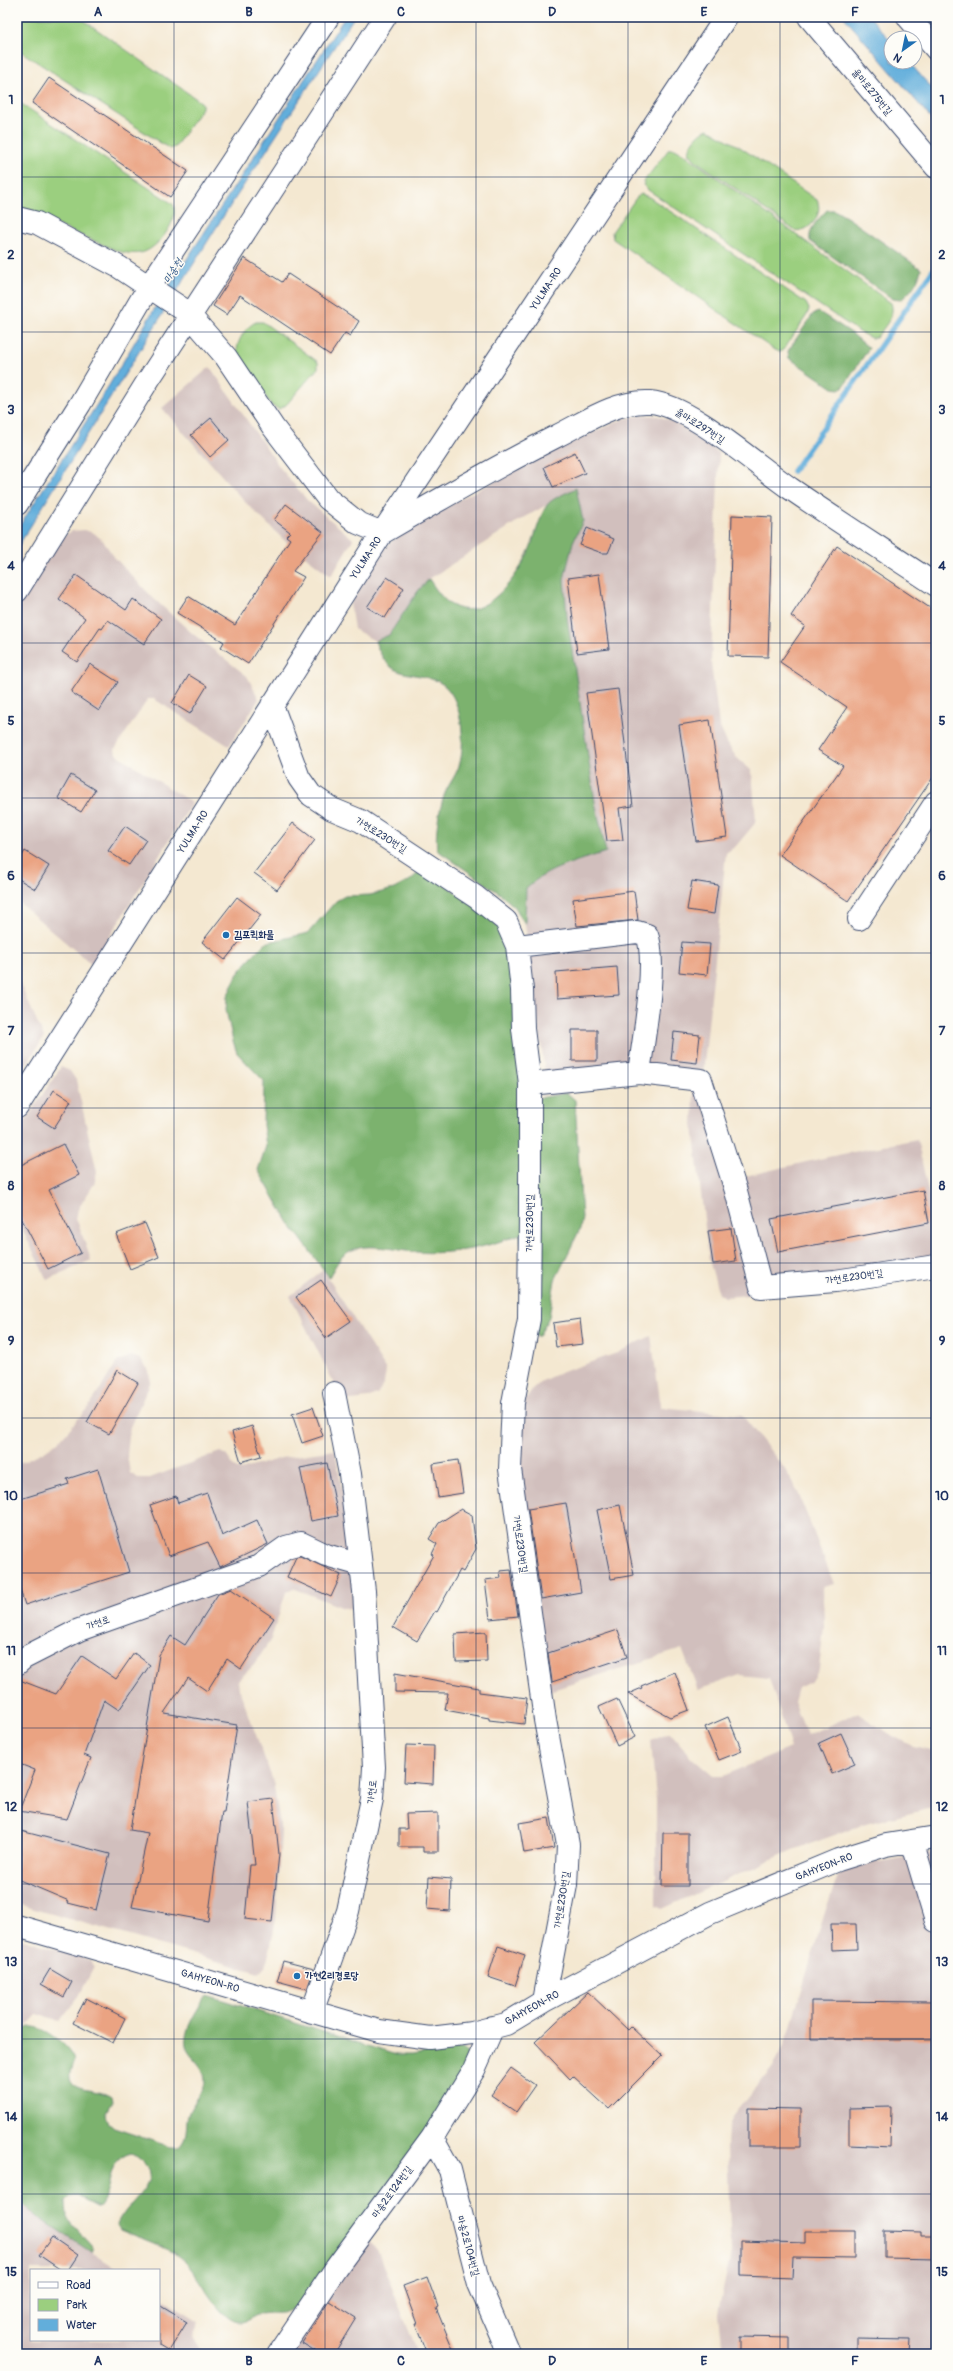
<svg xmlns="http://www.w3.org/2000/svg" width="953" height="2371" viewBox="0 0 953 2371" font-family="Pangolin,'Poor Story',sans-serif">
  <rect width="100%" height="100%" fill="#fdfcf7"/>
  <filter id="ink" filterUnits="userSpaceOnUse"><feTurbulence type="fractalNoise" baseFrequency=".025" numOctaves="2"/><feDisplacementMap in="SourceGraphic" scale="8" xChannelSelector="R" yChannelSelector="G"/><feConvolveMatrix kernelMatrix="1 2 1 2 8 2 1 2 1" color-interpolation-filters="sRGB"/></filter>
  <filter id="wash" filterUnits="userSpaceOnUse"><feTurbulence type="fractalNoise" baseFrequency=".012" numOctaves="4" result="noise"/><feDisplacementMap in="SourceGraphic" scale="16" xChannelSelector="R" yChannelSelector="G"/><feGaussianBlur stdDeviation="0.9" result="paint"/><feColorMatrix in="noise" values="0 0 0 0 0 0 0 0 0 0 0 0 0 0 0 0 0 1.4 0 .05"/><feComposite in="paint" operator="in"/></filter>
  <g filter="url(#wash)">
    <rect width="100%" height="100%" fill="#f4e8d1"/>
    <path fill="#d1bfbd" d="M 210,367 L 281,469 L 308,501 L 353,539 L 331,576 L 284,540 L 244,501 L 162,408 Z
      M 643,415 L 658,416 L 674,422 L 719,453 L 711,663 L 719,725 L 727,743 L 736,757 L 752,771 L 756,822 L 736,846 L 726,853 L 703,1074 L 545,1072 L 525,924 L 526,888 L 536,879 L 557,869 L 606,851 L 595,802 L 567,617 L 564,579 L 573,542 L 583,521 L 576,488 L 515,523 L 429,579 L 418,591 L 389,635 L 375,641 L 354,629 L 350,604 L 386,547 L 400,533 L 423,518 L 562,447 L 623,419 Z
      M 84,530 L 94,533 L 103,541 L 115,558 L 153,598 L 193,634 L 247,676 L 259,699 L 229,746 L 154,699 L 148,699 L 115,749 L 116,754 L 192,803 L 92,965 L 17,901 L 17,602 L 61,538 L 72,531 Z
      M 17,977 L 44,1037 L 17,1079 Z
      M 61,1067 L 70,1071 L 76,1080 L 97,1172 L 94,1184 L 78,1209 L 76,1218 L 91,1260 L 47,1280 L 17,1218 L 17,1133 Z
      M 694,1087 L 741,1177 L 828,1157 L 917,1139 L 936,1228 L 936,1272 L 840,1287 L 725,1297 L 719,1294 L 709,1260 L 693,1127 Z
      M 323,1270 L 386,1370 L 384,1383 L 378,1393 L 368,1398 L 343,1401 L 290,1296 Z
      M 651,1336 L 661,1407 L 742,1415 L 784,1468 L 797,1490 L 834,1584 L 823,1587 L 824,1627 L 819,1669 L 812,1681 L 798,1688 L 794,1702 L 807,1735 L 857,1713 L 893,1736 L 914,1747 L 936,1752 L 936,1807 L 862,1825 L 788,1852 L 662,1909 L 656,1906 L 656,1800 L 651,1740 L 670,1732 L 692,1758 L 713,1776 L 723,1776 L 791,1748 L 769,1678 L 740,1675 L 698,1690 L 682,1649 L 546,1692 L 516,1483 L 523,1403 L 531,1391 L 542,1381 L 557,1374 L 617,1353 Z
      M 131,1356 L 140,1359 L 147,1368 L 151,1381 L 130,1427 L 127,1455 L 130,1473 L 138,1478 L 150,1478 L 220,1452 L 226,1455 L 235,1468 L 241,1470 L 281,1458 L 335,1450 L 347,1518 L 355,1604 L 351,1609 L 341,1607 L 293,1588 L 286,1592 L 271,1639 L 254,1665 L 238,1680 L 239,1689 L 273,1781 L 281,1831 L 276,1918 L 270,1950 L 265,1967 L 259,1973 L 17,1904 L 17,1464 L 43,1452 L 59,1441 L 91,1404 L 117,1362 Z
      M 936,1852 L 936,2354 L 722,2354 L 718,2313 L 731,2253 L 727,2147 L 728,2129 L 732,2118 L 773,2067 L 781,2052 L 788,2036 L 826,1909 L 838,1876 L 846,1869 L 860,1865 Z
      M 17,1937 L 91,1960 L 94,1967 L 79,1996 L 59,2022 L 43,2015 L 37,2015 L 17,2036 Z
      M 17,2199 L 38,2217 L 119,2270 L 31,2270 L 31,2340 L 159,2340 L 159,2296 L 199,2321 L 193,2337 L 203,2354 L 17,2354 Z
      M 367,2239 L 376,2247 L 418,2354 L 294,2354 L 295,2345 Z"/>
    <path fill="#9bcf7f" stroke="#5b7f6e" d="M 17,17 L 79,17 L 195,98 L 202,103 L 202,108 L 175,147 L 170,149 L 17,49 Z
      M 17,101 L 173,204 C 180,219 159,247 144,252 C 135,255 126,253 118,251 L 17,208 Z
      M 708,129 L 740,147 L 817,200 C 824,214 809,234 794,230 L 695,160 L 689,153 C 690,143 699,132 708,129 Z
      M 669,149 L 675,149 L 687,156 L 891,303 C 896,316 884,327 876,338 L 871,338 L 861,333 L 648,190 L 643,185 L 645,180 Z
      M 641,194 L 649,197 L 806,303 L 809,309 L 807,315 L 785,348 L 780,352 L 773,349 L 613,239 L 612,232 L 636,198 Z
      M 256,322 L 263,322 L 318,362 L 318,368 L 286,405 L 279,409 L 272,406 L 237,353 C 236,342 246,326 256,322 Z"/>
    <path fill="#7cb26e" stroke="#4c7066" d="M 827,210 L 834,210 L 848,218 L 921,269 C 919,281 910,294 900,300 L 893,299 L 810,241 C 808,228 819,219 827,210 Z
      M 819,312 L 850,332 L 869,348 L 844,386 L 839,389 L 833,388 L 789,358 L 788,351 L 813,314 Z
      M 576,488 L 583,521 L 573,542 L 564,579 L 567,617 L 595,802 L 606,852 C 578,861 548,868 526,888 L 525,924 L 515,907 L 499,893 L 437,850 C 435,833 438,816 443,799 C 446,787 455,778 459,766 C 466,745 463,694 439,682 C 408,668 390,683 375,641 L 389,635 L 418,591 L 429,579 C 437,591 446,606 462,609 C 489,615 519,574 528,553 C 534,541 540,515 547,505 C 552,498 569,492 576,488 Z
      M 423,869 L 491,917 L 509,942 L 523,1101 L 567,1093 L 575,1100 L 582,1218 L 580,1229 L 555,1280 L 549,1317 L 539,1336 L 536,1336 L 520,1234 C 486,1248 452,1255 416,1252 C 397,1251 373,1243 355,1249 C 341,1253 336,1265 329,1277 L 289,1223 L 258,1170 L 266,1146 L 263,1125 L 264,1081 L 237,1053 L 233,1041 L 226,1010 L 227,997 L 237,975 L 252,956 L 265,943 L 308,933 L 336,901 L 345,896 L 370,895 L 394,889 L 409,881 Z
      M 207,1995 L 396,2055 L 412,2055 L 454,2048 L 462,2049 L 467,2053 L 468,2061 L 427,2132 L 300,2303 C 281,2318 281,2311 261,2314 C 254,2315 248,2321 242,2322 C 220,2325 199,2273 183,2260 C 166,2245 141,2239 120,2230 L 117,2225 C 128,2198 174,2178 131,2153 C 103,2161 115,2189 99,2207 L 77,2196 L 70,2197 L 66,2201 L 67,2218 L 93,2247 L 91,2252 L 38,2217 L 17,2199 L 17,2036 C 21,2032 25,2028 30,2027 C 44,2025 71,2047 74,2060 C 57,2098 95,2085 111,2097 L 112,2102 L 105,2115 L 108,2123 L 114,2128 L 171,2147 L 179,2147 C 189,2137 185,2128 188,2115 C 191,2103 206,2092 205,2079 C 204,2066 194,2061 188,2051 C 179,2035 198,2008 207,1995 Z"/>
    <path fill="#62aedb" stroke="#3e6e9c" d="M 345,17 L 354,17 L 221,220 L 17,548 L 17,530 L 108,387 L 155,308 Z
      M 844,17 L 870,17 L 891,41 L 891,62 L 909,62 L 936,93 L 936,124 Z"/>
    <g fill="none" stroke-linecap="round" stroke-linejoin="round">
      <path stroke="#62aedb" stroke-width="5.5" d="M 793,471 L 936,266"/>
    </g>
    <g id="blocks">
      <path fill="#eaa382" d="M 49,78 L 188,171 L 170,197 L 32,103 Z
        M 244,258 L 282,282 L 288,274 L 359,321 L 350,336 L 345,333 L 330,355 L 240,295 L 227,315 L 213,306 Z
        M 211,418 L 229,440 L 210,457 L 191,435 Z
        M 575,452 L 585,473 L 553,487 L 544,467 Z
        M 286,504 L 323,532 L 293,571 L 304,577 L 248,664 L 221,647 L 224,642 L 177,613 L 188,596 L 235,625 L 290,539 L 286,536 L 290,532 L 274,520 Z
        M 732,515 L 772,517 L 768,657 L 728,656 Z
        M 587,528 L 614,539 L 608,553 L 602,553 L 580,545 Z
        M 837,546 L 936,612 L 936,773 L 848,901 L 780,855 L 843,766 L 818,750 L 847,707 L 780,662 L 805,626 L 791,616 Z
        M 599,574 L 609,649 L 577,653 L 568,578 Z
        M 76,575 L 126,610 L 133,599 L 161,619 L 144,644 L 108,620 L 102,629 L 100,628 L 77,662 L 62,652 L 85,618 L 59,599 Z
        M 387,577 L 404,588 L 385,618 L 367,607 Z
        M 90,664 L 118,682 L 99,711 L 71,692 Z
        M 189,675 L 207,686 L 190,714 L 172,703 Z
        M 618,689 L 633,806 L 619,808 L 623,840 L 607,841 L 586,693 Z
        M 710,720 L 727,837 L 696,841 L 679,725 Z
        M 71,775 L 95,790 L 81,812 L 58,798 Z
        M 293,823 L 315,840 L 277,890 L 254,873 Z
        M 125,826 L 146,840 L 129,865 L 108,851 Z
        M 25,851 L 49,866 L 35,889 L 17,878 L 17,864 Z
        M 692,881 L 718,885 L 714,914 L 687,910 Z
        M 634,891 L 638,920 L 577,926 L 573,899 Z
        M 237,897 L 261,915 L 225,960 L 202,942 Z
        M 682,942 L 710,944 L 707,975 L 679,972 Z
        M 617,967 L 619,995 L 557,999 L 556,972 Z
        M 572,1030 L 597,1030 L 597,1061 L 572,1061 Z
        M 674,1032 L 700,1035 L 697,1063 L 671,1060 Z
        M 54,1090 L 71,1101 L 54,1128 L 37,1117 Z
        M 63,1144 L 79,1175 L 49,1190 L 81,1253 L 48,1269 L 17,1210 L 17,1167 Z
        M 923,1190 L 929,1223 L 778,1252 L 771,1219 Z
        M 145,1223 L 159,1257 L 130,1269 L 116,1234 Z
        M 731,1228 L 736,1261 L 713,1264 L 708,1231 Z
        M 321,1280 L 351,1321 L 326,1338 L 296,1297 Z
        M 580,1319 L 583,1344 L 556,1347 L 553,1323 Z
        M 117,1370 L 138,1383 L 109,1434 L 87,1422 Z
        M 313,1407 L 323,1436 L 302,1443 L 292,1414 Z
        M 252,1426 L 261,1456 L 241,1462 L 232,1432 Z
        M 458,1460 L 463,1493 L 438,1497 L 433,1464 Z
        M 327,1463 L 338,1516 L 311,1521 L 300,1468 Z
        M 98,1469 L 129,1572 L 25,1605 L 17,1580 L 17,1500 L 69,1484 L 67,1479 Z
        M 207,1493 L 222,1536 L 257,1520 L 268,1544 L 220,1567 L 208,1542 L 169,1556 L 150,1505 L 176,1496 L 178,1503 Z
        M 566,1503 L 581,1592 L 541,1599 L 528,1509 Z
        M 620,1505 L 634,1575 L 611,1579 L 597,1510 Z
        M 461,1509 L 472,1515 L 476,1549 L 463,1572 L 460,1570 L 437,1612 L 435,1611 L 417,1641 L 393,1627 L 434,1555 L 432,1554 L 437,1544 L 429,1539 L 439,1523 Z
        M 300,1556 L 341,1575 L 331,1597 L 287,1577 L 296,1557 Z
        M 511,1570 L 518,1616 L 490,1619 L 485,1580 L 501,1578 L 500,1571 Z
        M 231,1589 L 274,1618 L 241,1669 L 227,1659 L 207,1691 L 188,1678 L 164,1713 L 237,1725 L 224,1812 L 222,1812 L 208,1921 L 132,1907 L 148,1833 L 130,1830 L 159,1655 L 171,1636 L 185,1645 L 218,1594 Z
        M 618,1630 L 627,1657 L 552,1682 L 548,1653 Z
        M 486,1632 L 487,1661 L 456,1662 L 455,1634 Z
        M 134,1653 L 150,1665 L 119,1710 L 104,1700 L 84,1755 L 91,1758 L 67,1819 L 19,1811 L 35,1770 L 17,1763 L 17,1679 L 56,1694 L 82,1656 L 116,1679 Z
        M 675,1672 L 689,1710 L 670,1717 L 628,1694 L 642,1688 L 641,1686 Z
        M 395,1673 L 479,1688 L 479,1692 L 527,1698 L 524,1724 L 489,1720 L 489,1718 L 445,1710 L 448,1693 L 395,1692 Z
        M 617,1699 L 635,1737 L 617,1746 L 599,1707 Z
        M 728,1717 L 742,1751 L 719,1760 L 705,1727 Z
        M 841,1733 L 855,1764 L 832,1774 L 819,1743 Z
        M 406,1745 L 434,1746 L 433,1784 L 404,1782 Z
        M 273,1799 L 279,1854 L 272,1922 L 245,1919 L 250,1865 L 255,1865 L 248,1802 Z
        M 438,1813 L 438,1852 L 423,1852 L 423,1847 L 399,1847 L 399,1829 L 407,1829 L 406,1814 Z
        M 549,1818 L 554,1848 L 524,1853 L 519,1823 Z
        M 17,1830 L 110,1854 L 96,1910 L 68,1903 L 69,1901 L 17,1879 Z
        M 663,1833 L 688,1833 L 688,1886 L 662,1886 Z
        M 429,1877 L 451,1879 L 450,1911 L 427,1909 Z
        M 831,1924 L 856,1924 L 857,1949 L 832,1950 Z
        M 498,1946 L 525,1955 L 515,1986 L 488,1977 Z
        M 283,1961 L 314,1969 L 307,1989 L 277,1981 Z
        M 50,1969 L 72,1982 L 64,1997 L 41,1984 Z
        M 588,1992 L 628,2030 L 631,2027 L 662,2056 L 609,2109 L 573,2076 L 570,2079 L 535,2042 Z
        M 86,1998 L 125,2018 L 113,2043 L 73,2023 Z
        M 811,2001 L 936,2002 L 936,2039 L 811,2039 Z
        M 511,2068 L 535,2085 L 516,2112 L 491,2095 Z
        M 891,2107 L 890,2147 L 849,2145 L 849,2108 Z
        M 748,2108 L 800,2109 L 800,2147 L 748,2147 Z
        M 805,2231 L 854,2231 L 854,2259 L 793,2258 L 792,2278 L 741,2276 L 741,2241 L 805,2243 Z
        M 884,2231 L 921,2232 L 921,2236 L 936,2236 L 936,2259 L 884,2258 Z
        M 52,2237 L 78,2255 L 68,2270 L 61,2270 L 39,2255 Z
        M 427,2277 L 438,2307 L 436,2308 L 455,2354 L 427,2354 L 415,2324 L 417,2324 L 403,2286 Z
        M 329,2301 L 356,2318 L 334,2354 L 320,2354 L 302,2343 Z
        M 159,2305 L 187,2322 L 169,2351 L 159,2345 Z
        M 740,2337 L 790,2338 L 790,2354 L 740,2354 Z
        M 857,2339 L 909,2340 L 908,2354 L 857,2354 Z"/>
    </g>
  </g>
  <g filter="url(#ink)">
    <use href="#blocks" fill-opacity="0" stroke="#3c4b6f" stroke-width="1"/>
    <g fill="none" stroke-linecap="round" stroke-linejoin="round">
      <g stroke="#3c4b6f" stroke-width="24">
        <path id="minor" d="M 809,17 L 936,167
          M 908,17 L 936,49
          M 17,218 L 37,223 L 119,267 L 187,312 L 226,357 L 273,427 L 328,499 L 358,523 L 382,533 C 440,499 498,466 557,436 C 585,422 617,400 650,402 C 690,405 756,465 791,489 C 839,522 888,553 936,585
          M 17,504 L 80,404 L 148,288 L 328,17
          M 17,591 L 149,379 L 385,17
          M 272,705 L 299,778 L 311,795 L 332,809 L 361,821 L 476,897 L 506,921 L 517,946 L 522,990 L 523,1029 L 530,1084 L 530,1212 L 529,1319 L 513,1403 L 510,1469 L 545,1720 L 568,1845 L 566,1885 L 544,2001
          M 859,919 L 936,802
          M 517,946 L 637,932 L 647,935 C 658,962 643,1041 639,1073
          M 530,1084 L 639,1073 L 701,1080 L 736,1191 L 761,1287 L 835,1281 L 936,1266
          M 17,1107 L 382,533 L 726,17
          M 17,1664 L 24,1658 L 79,1630 L 259,1566 L 286,1547 L 301,1543 L 326,1555 L 361,1565
          M 912,1841 L 936,1921
          M 17,1926 L 379,2031 L 430,2038 L 472,2033 L 506,2024 L 544,2001 L 710,1913 L 838,1860 L 886,1845 L 936,1837
          M 312,2012 L 348,1911 L 372,1799 L 374,1767 L 364,1591 L 350,1474 L 334,1393
          M 432,2138 L 450,2170 L 479,2284 L 509,2354
          M 278,2354 L 336,2268 L 432,2138 L 474,2070 L 493,2027"/>
      </g>
      <use href="#minor" stroke="#fff" stroke-width="22"/>
    </g>
  </g>
  <path fill="none" stroke="#1b2f5e" stroke-width="1" stroke-opacity="0.55" d="M 174,17 L 174,2354M 325,17 L 325,2354M 476,17 L 476,2354M 628,17 L 628,2354M 780,17 L 780,2354M 17,177 L 936,177M 17,332 L 936,332M 17,487 L 936,487M 17,643 L 936,643M 17,798 L 936,798M 17,953 L 936,953M 17,1108 L 936,1108M 17,1263 L 936,1263M 17,1418 L 936,1418M 17,1573 L 936,1573M 17,1728 L 936,1728M 17,1884 L 936,1884M 17,2039 L 936,2039M 17,2194 L 936,2194"/>
  <g fill="#1f6fb2" stroke="#fdfcf7" stroke-width="1.5">
    <circle cx="226" cy="935" r="4"/>
    <circle cx="297" cy="1976" r="4"/>
  </g>
  <g text-anchor="middle" dominant-baseline="central" stroke-width="3" stroke-linejoin="round" paint-order="stroke">
    <g font-size="10" fill="#1b2f5e" stroke="#fdfcf7">
      <text transform="translate(872 92) rotate(51)">율마로275번길</text>
      <text transform="translate(546 289) rotate(-57)">YULMA-RO</text>
      <text transform="translate(700 426) rotate(33)">율마로297번길</text>
      <text transform="translate(366 558) rotate(-57)">YULMA-RO</text>
      <text transform="translate(193 832) rotate(-58)">YULMA-RO</text>
      <text transform="translate(381 835) rotate(32)">가현로230번길</text>
      <text transform="translate(530 1223) rotate(-89)">가현로230번길</text>
      <text transform="translate(854 1277) rotate(-8)">가현로230번길</text>
      <text transform="translate(520 1544) rotate(82)">가현로230번길</text>
      <text transform="translate(98 1623) rotate(-20)">가현로</text>
      <text transform="translate(372 1792) rotate(-84)">가현로</text>
      <text transform="translate(824 1867) rotate(-21)">GAHYEON-RO</text>
      <text transform="translate(562 1900) rotate(-81)">가현로230번길</text>
      <text transform="translate(210 1981) rotate(16)">GAHYEON-RO</text>
      <text transform="translate(532 2008) rotate(-29)">GAHYEON-RO</text>
      <text transform="translate(392 2192) rotate(-54)">마송2로124번길</text>
      <text transform="translate(468 2246) rotate(75)">마송2로104번길</text>
    </g>
    <g font-size="10" font-weight="bold" fill="#1b2f5e" stroke="#fdfcf7" text-anchor="start">
      <text x="234" y="935">김포퀵화물</text>
      <text x="305" y="1976">가현2리경로당</text>
    </g>
    <g font-size="11" font-style="italic" fill="#345b8a" stroke="#fdfcf7">
      <text transform="translate(173 271) rotate(-57)">마송천</text>
    </g>
  </g>
  <rect width="953" height="2371" fill="none" stroke="#fdfcf7" stroke-width="44"/>
  <rect x="30" y="2269" width="130" height="72" fill="#fdfcf7" stroke="#a3aaba"/>
  <rect x="38" y="2282" width="20" height="6" fill="#ffffff" stroke="#a3aaba"/>
  <text x="66" y="2289" font-size="12" fill="#1b2f5e">Road</text>
  <rect x="38" y="2299" width="20" height="12" fill="#9bcf7f" stroke="#a3aaba"/>
  <text x="66" y="2309" font-size="12" fill="#1b2f5e">Park</text>
  <rect x="38" y="2319" width="20" height="12" fill="#62aedb" stroke="#a3aaba"/>
  <text x="66" y="2329" font-size="12" fill="#1b2f5e">Water</text>
  <g transform="translate(903 50) rotate(213)"><circle r="19" fill="#fdfcf7" stroke="#a3aaba"/>
  <path d="M0-3L7 15L0 10L-7 15Z" fill="#1f6fb2"/>
  <text y="-6" font-size="11" font-weight="bold" text-anchor="middle" fill="#1b2f5e">N</text>
  </g>
  <rect x="22" y="22" width="909" height="2327" fill="none" stroke="#1b2f5e" stroke-width="1.5"/>
  <g font-size="13" text-anchor="middle" font-weight="bold" fill="#1b2f5e">
    <text x="98" y="16">A</text>
    <text x="249" y="16">B</text>
    <text x="401" y="16">C</text>
    <text x="552" y="16">D</text>
    <text x="704" y="16">E</text>
    <text x="855" y="16">F</text>
    <text x="11" y="104">1</text>
    <text x="942" y="104">1</text>
    <text x="11" y="259">2</text>
    <text x="942" y="259">2</text>
    <text x="11" y="414">3</text>
    <text x="942" y="414">3</text>
    <text x="11" y="570">4</text>
    <text x="942" y="570">4</text>
    <text x="11" y="725">5</text>
    <text x="942" y="725">5</text>
    <text x="11" y="880">6</text>
    <text x="942" y="880">6</text>
    <text x="11" y="1035">7</text>
    <text x="942" y="1035">7</text>
    <text x="11" y="1190">8</text>
    <text x="942" y="1190">8</text>
    <text x="11" y="1345">9</text>
    <text x="942" y="1345">9</text>
    <text x="11" y="1500">10</text>
    <text x="942" y="1500">10</text>
    <text x="11" y="1655">11</text>
    <text x="942" y="1655">11</text>
    <text x="11" y="1811">12</text>
    <text x="942" y="1811">12</text>
    <text x="11" y="1966">13</text>
    <text x="942" y="1966">13</text>
    <text x="11" y="2121">14</text>
    <text x="942" y="2121">14</text>
    <text x="11" y="2276">15</text>
    <text x="942" y="2276">15</text>
    <text x="98" y="2365">A</text>
    <text x="249" y="2365">B</text>
    <text x="401" y="2365">C</text>
    <text x="552" y="2365">D</text>
    <text x="704" y="2365">E</text>
    <text x="855" y="2365">F</text>
  </g>
</svg>
